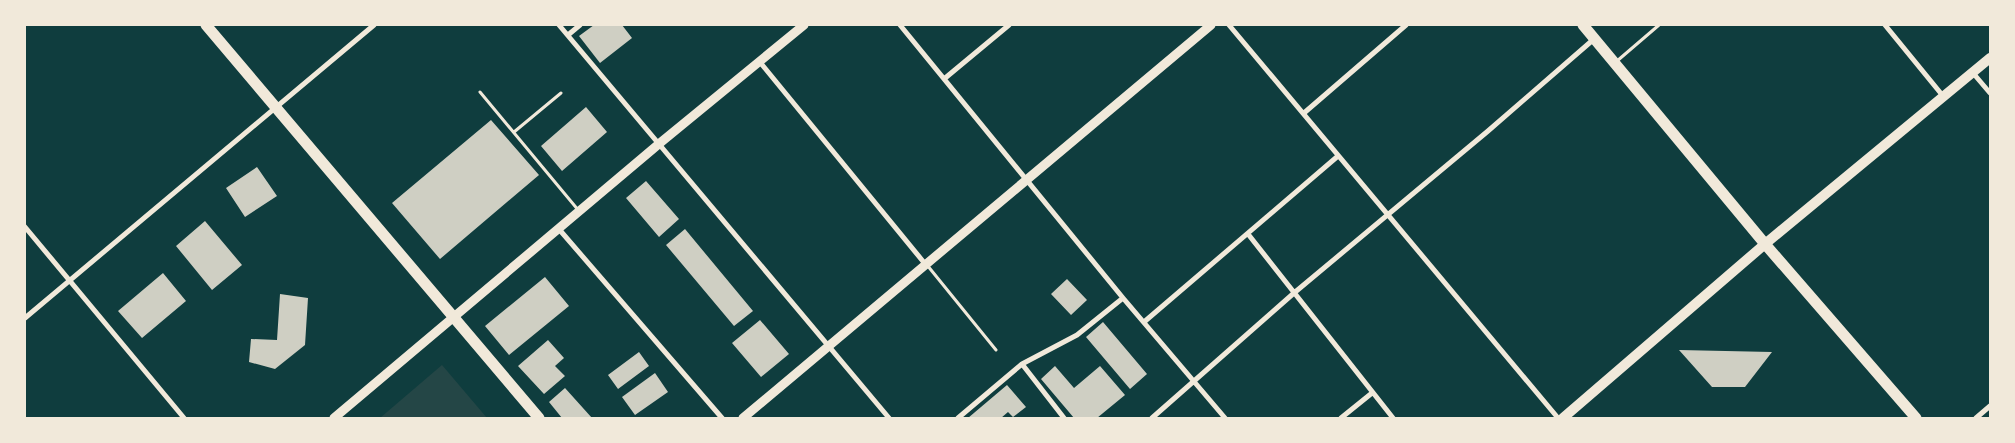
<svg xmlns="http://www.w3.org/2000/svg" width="2015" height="443" viewBox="0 0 2015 443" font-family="'Public Sans',sans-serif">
  <rect width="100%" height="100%" fill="#0f3d3e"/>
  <path fill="#244646" d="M 442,365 L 487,418 L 380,418 Z"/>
  <path fill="#cfcfc3" d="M 594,25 L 622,25 L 632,38 L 600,63 L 579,36 Z
    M 586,107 L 607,132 L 562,171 L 541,146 Z
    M 491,120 L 539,175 L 440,259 L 392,203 Z
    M 257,167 L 277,196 L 245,217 L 226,188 Z
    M 646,181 L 679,219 L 659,237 L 626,198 Z
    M 205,221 L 242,265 L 212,290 L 176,246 Z
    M 685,229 L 753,311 L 734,326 L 666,245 Z
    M 163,273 L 186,301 L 142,338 L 118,311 Z
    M 545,277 L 569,306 L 509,355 L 485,326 Z
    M 1067,279 L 1087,300 L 1071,315 L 1051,294 Z
    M 280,294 L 308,298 L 305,345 L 275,369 L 249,362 L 251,339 L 277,340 Z
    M 760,320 L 789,354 L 761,377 L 732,343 Z
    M 1103,322 L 1147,374 L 1130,389 L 1086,337 Z
    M 548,340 L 564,358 L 555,366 L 565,376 L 544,394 L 518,366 Z
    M 1679,350 L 1772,352 L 1745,387 L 1712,387 Z
    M 639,352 L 649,366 L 618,389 L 608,375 Z
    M 1055,366 L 1074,388 L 1100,366 L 1125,395 L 1097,418 L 1074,418 L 1041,379 Z
    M 655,373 L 668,392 L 635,415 L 622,397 Z
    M 1007,385 L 1026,407 L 1013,417 L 1008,412 L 1001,418 L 968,418 Z
    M 565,388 L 592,418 L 562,418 L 549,402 Z"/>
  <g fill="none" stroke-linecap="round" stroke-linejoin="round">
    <path stroke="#f1e9da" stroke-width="3" d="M 1617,61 L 1659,25
      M 480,92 L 579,211
      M 514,132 L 561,93
      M 927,265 L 996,350"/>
    <path stroke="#f1e9da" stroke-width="5" d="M 559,25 L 889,418
      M 900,25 L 1123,298 L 1225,418
      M 1229,25 L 1558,418
      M 1885,25 L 1943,96
      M 568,35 L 580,25
      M 759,61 L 926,265
      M 1973,73 L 1990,93
      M 944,79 L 1009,25
      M 1304,113 L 1406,25
      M 25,227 L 184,418
      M 558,228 L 722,418
      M 1248,234 L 1393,418
      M 25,318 L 374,25
      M 1144,322 L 1338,156
      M 1022,364 L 1064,418
      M 958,418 L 1022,364 L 1077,335 L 1123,298
      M 1152,418 L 1294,293 L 1488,131 L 1594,39
      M 1341,418 L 1372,393
      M 1976,418 L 1990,406"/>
    <path stroke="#f1e9da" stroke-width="9" d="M 334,418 L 660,143 L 804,25
      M 743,418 L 1211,25"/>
    <path stroke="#f1e9da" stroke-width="10" d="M 1563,418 L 1765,244 L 1990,58"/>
    <path stroke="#f1e9da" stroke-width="11" d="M 206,25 L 539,418"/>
    <path stroke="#f1e9da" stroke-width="11" d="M 1583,25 L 1765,244 L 1916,418"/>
  </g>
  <rect width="2015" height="443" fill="none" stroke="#f1e9da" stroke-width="52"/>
</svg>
